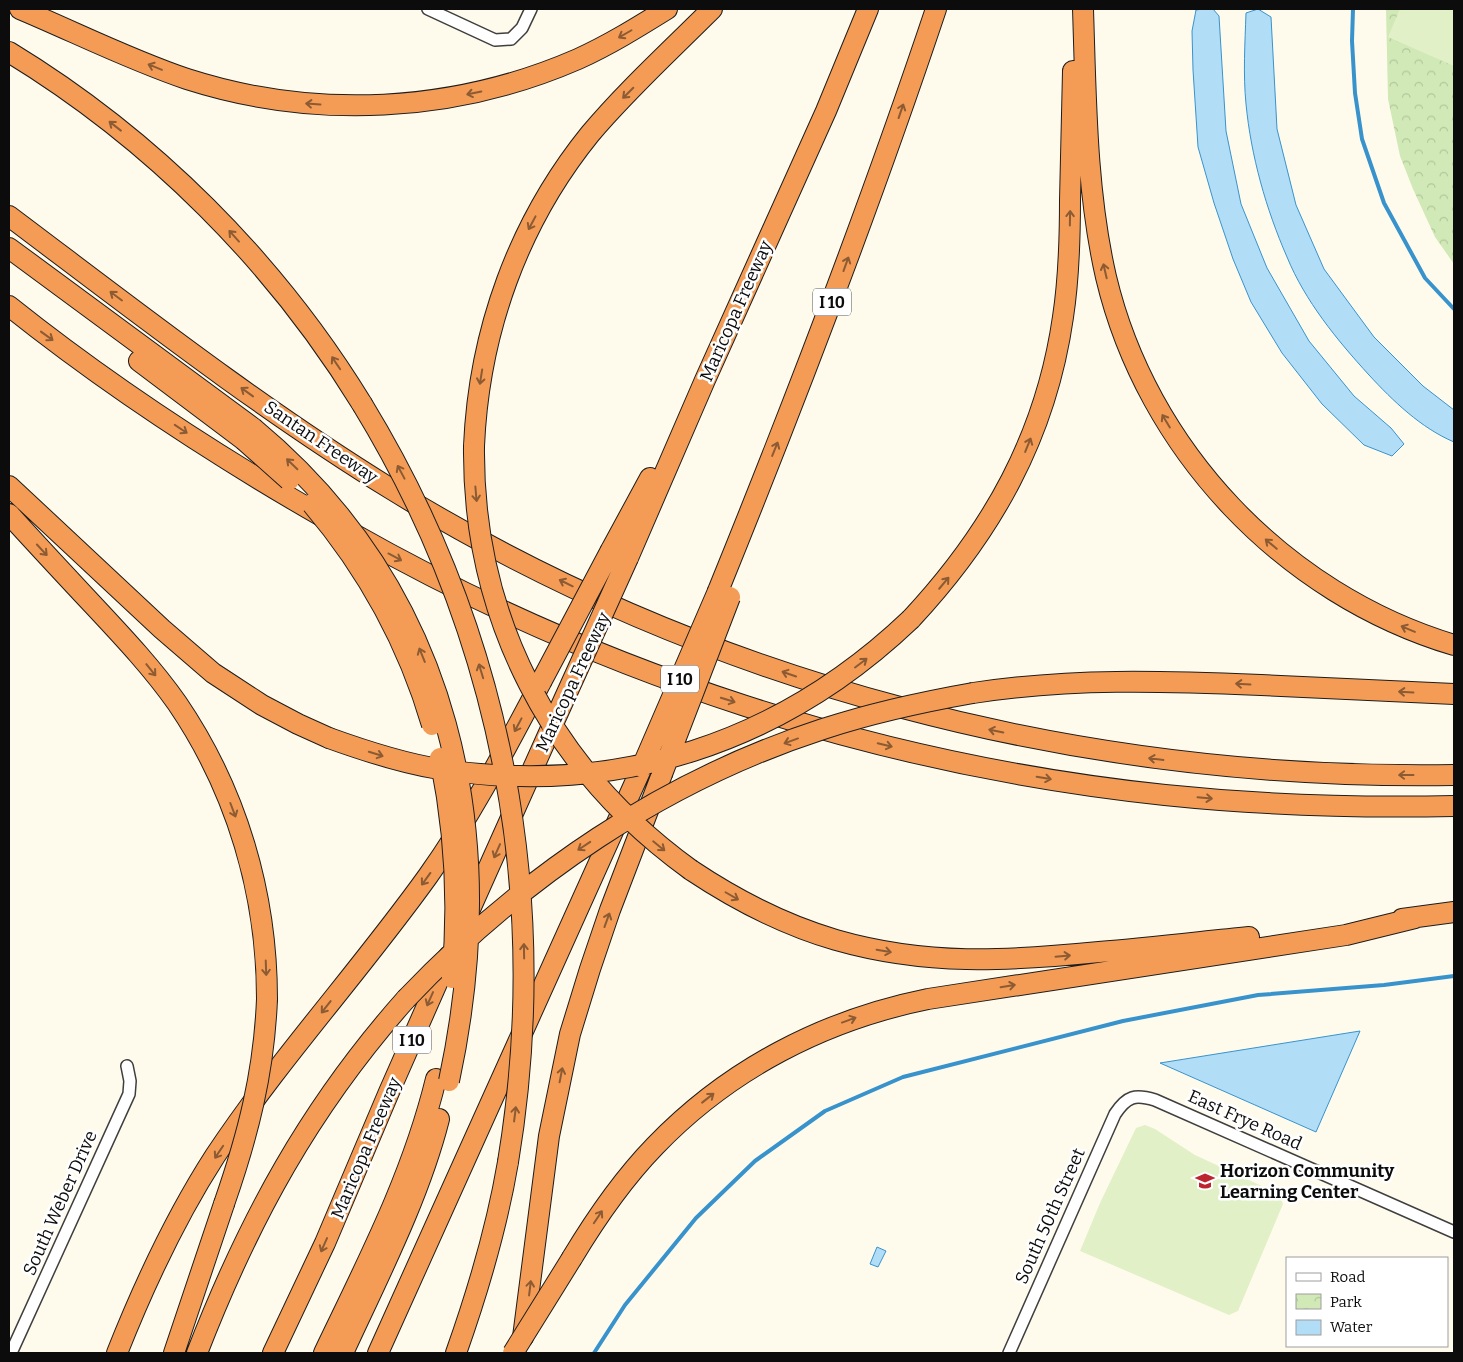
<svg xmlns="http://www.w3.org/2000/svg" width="1463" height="1362" viewBox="0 0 1463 1362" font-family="Bitter,serif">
  <defs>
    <pattern id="park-crowns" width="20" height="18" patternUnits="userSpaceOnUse" patternTransform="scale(1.25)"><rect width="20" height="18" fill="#d1e9b6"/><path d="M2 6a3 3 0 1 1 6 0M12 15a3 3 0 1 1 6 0" fill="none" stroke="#b2c79b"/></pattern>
  </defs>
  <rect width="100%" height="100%" fill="#fffbec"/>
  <path fill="url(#park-crowns)" d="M 1386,9 L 1454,9 L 1454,264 L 1435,237 L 1413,189 L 1400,156 L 1388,99 Z"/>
  <path fill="#e2f0c8" d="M 1400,9 L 1454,9 L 1454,66 L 1388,37 Z
    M 1145,1125 L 1155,1129 L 1195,1155 L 1279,1194 L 1283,1204 L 1238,1311 L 1229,1315 L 1080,1251 L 1100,1203 L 1136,1128 Z"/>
  <path fill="#b1ddf6" stroke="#3893cd" d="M 1202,9 L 1213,9 L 1219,16 L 1226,131 L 1241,204 L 1267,268 L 1309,341 L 1354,396 L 1391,428 L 1404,444 L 1392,456 L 1364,445 L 1322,404 L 1282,353 L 1251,302 L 1233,259 L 1214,203 L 1198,147 L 1193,70 L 1192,31 L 1196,10 Z
    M 1258,9 L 1271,17 L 1277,129 L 1296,205 L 1324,269 L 1374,337 L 1423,386 L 1454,410 L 1454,442 C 1421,428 1393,401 1369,375 C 1337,340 1305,301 1287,257 C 1266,209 1251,156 1246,104 C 1243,74 1245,43 1246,13 Z
    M 1360,1031 L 1316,1132 L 1160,1063 Z
    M 877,1247 L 886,1251 L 878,1267 L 870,1264 Z"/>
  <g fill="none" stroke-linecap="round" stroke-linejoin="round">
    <path stroke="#3893cd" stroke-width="4" d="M 1353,9 L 1352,41 L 1355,93 L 1362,139 L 1384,203 L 1425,278 L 1454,309
      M 594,1353 L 625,1305 L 696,1218 L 755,1161 L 825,1111 L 903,1077 L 1123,1021 L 1258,995 L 1384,985 L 1454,976"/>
    <g stroke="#3f3f3f" stroke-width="14">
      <path id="minor" d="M 428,9 L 495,40 L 511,39 L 522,28 L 531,9
        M 11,1353 L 129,1094 L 130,1081 L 127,1066
        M 1009,1353 L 1115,1114 C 1127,1096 1135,1094 1155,1100 L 1454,1232"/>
    </g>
    <g stroke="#1d1d1d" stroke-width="22">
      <path id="motorway" d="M 20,9 C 75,32 130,60 187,79 C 315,120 454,113 578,59 C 609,45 638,27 667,9
        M 1083,9 C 1086,98 1086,190 1106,277 C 1147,450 1284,594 1454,645
        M 9,52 C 152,139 275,262 362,404
        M 9,216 C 134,310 258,407 391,489 C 709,685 1082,781 1454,775
        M 9,248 L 253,428
        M 9,306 C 108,385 215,455 325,518
        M 139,361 L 244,440
        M 474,446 C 479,332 518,223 590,134 C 627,90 671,50 712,9
        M 9,486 L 162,629 L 213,673 L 262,705 L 298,724 L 329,738
        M 9,514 C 38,546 67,577 96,608 C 125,639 153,669 177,703 C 237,791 267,894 267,999
        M 350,532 C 600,674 879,765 1165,795 C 1261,805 1358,808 1454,806
        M 611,550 L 650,478
        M 628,558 L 705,380 L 826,111 L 868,9
        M 718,591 C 796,399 870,206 936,9
        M 911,619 C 992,532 1046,436 1063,317 C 1069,278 1070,239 1070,200 C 1071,157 1072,114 1073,71
        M 973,693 C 1070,678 1163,681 1261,685 C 1325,688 1390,691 1454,694
        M 691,870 C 736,900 784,925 836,940 C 927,966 1006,961 1099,952 C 1149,948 1199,942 1249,937
        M 467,916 L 552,726
        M 1402,919 L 1454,912
        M 572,1258 C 596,1218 622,1180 655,1146 C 729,1069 824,1020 928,999 L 1346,935 L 1415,918
        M 523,1337 L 549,1136 L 570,1034 L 590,969 L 610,910 L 662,774
        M 117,1353 C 144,1285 175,1218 215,1156 C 280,1058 360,971 428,876 C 472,814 506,748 541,682
        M 174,1353 L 224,1204
        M 197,1353 C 249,1219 310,1107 406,999
        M 273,1353 L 325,1243 L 389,1092 L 449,956
        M 324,1353 C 367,1263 412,1177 436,1079
        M 343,1353 C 377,1279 419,1198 439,1119
        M 378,1353 L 642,767
        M 456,1353 C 478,1291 497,1227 508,1162"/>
    </g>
    <use href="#minor" stroke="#fff" stroke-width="11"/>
    <use href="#motorway" stroke="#f49c55" stroke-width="20"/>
    <g stroke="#1d1d1d" stroke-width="22" stroke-linecap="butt">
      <path id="motorway-bridge" d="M 362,404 C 502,633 552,897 508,1162
        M 253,428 C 453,594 502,834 449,1081
        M 244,440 L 289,480
        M 474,446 C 472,618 551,769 691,870
        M 312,504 C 368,570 408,643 432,725
        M 541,682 L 611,550
        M 552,726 L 628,558
        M 329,738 C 365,751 401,763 439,769 C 617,797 781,743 911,619
        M 440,758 C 455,831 459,905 452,978
        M 642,767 L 718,591
        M 662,774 L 730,597
        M 406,999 C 522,877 663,781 823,729 C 872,713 922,702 973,693
        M 224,1204 C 248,1135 264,1073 267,999
        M 513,1353 L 572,1258"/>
    </g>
    <use href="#motorway-bridge" stroke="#f49c55" stroke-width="20"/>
  </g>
  <defs><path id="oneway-shaft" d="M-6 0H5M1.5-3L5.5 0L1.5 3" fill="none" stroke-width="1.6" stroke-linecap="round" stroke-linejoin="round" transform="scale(1.25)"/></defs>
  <g stroke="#8c5b34">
    <use href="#oneway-shaft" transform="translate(625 34) rotate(150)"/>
    <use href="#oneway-shaft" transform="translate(155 67) rotate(-158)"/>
    <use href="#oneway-shaft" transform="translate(474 93) rotate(168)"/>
    <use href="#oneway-shaft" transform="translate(628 93) rotate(135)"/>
    <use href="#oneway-shaft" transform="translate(313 104) rotate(-176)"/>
    <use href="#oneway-shaft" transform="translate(901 111) rotate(-71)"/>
    <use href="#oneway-shaft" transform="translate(115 126) rotate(-142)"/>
    <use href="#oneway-shaft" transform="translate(1070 218) rotate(-89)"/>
    <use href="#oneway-shaft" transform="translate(532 223) rotate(118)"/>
    <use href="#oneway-shaft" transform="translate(234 236) rotate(-132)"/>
    <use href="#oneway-shaft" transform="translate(846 264) rotate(-70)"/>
    <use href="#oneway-shaft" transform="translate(1105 271) rotate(-103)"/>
    <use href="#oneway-shaft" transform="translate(116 296) rotate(-143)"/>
    <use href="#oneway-shaft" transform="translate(47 336) rotate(36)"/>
    <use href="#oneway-shaft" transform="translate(336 363) rotate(-124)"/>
    <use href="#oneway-shaft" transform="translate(481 377) rotate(99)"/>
    <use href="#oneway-shaft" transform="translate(247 392) rotate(-144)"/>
    <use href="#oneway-shaft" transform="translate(1166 421) rotate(-121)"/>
    <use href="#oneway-shaft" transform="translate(181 429) rotate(34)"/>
    <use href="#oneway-shaft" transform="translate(1028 445) rotate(-68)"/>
    <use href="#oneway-shaft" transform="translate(775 449) rotate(-68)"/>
    <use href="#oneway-shaft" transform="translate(292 464) rotate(-136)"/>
    <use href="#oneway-shaft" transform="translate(401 472) rotate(-118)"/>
    <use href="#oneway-shaft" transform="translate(476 494) rotate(85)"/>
    <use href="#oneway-shaft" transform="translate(1271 544) rotate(-140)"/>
    <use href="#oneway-shaft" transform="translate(42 550) rotate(47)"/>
    <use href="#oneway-shaft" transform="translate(395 557) rotate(28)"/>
    <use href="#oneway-shaft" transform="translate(566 583) rotate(-154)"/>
    <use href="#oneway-shaft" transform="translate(944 583) rotate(-50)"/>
    <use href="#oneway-shaft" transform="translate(1408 629) rotate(-157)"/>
    <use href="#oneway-shaft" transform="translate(422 655) rotate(-112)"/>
    <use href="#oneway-shaft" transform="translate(861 663) rotate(-37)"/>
    <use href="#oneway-shaft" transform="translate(151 670) rotate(51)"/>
    <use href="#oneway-shaft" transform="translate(481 671) rotate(-107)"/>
    <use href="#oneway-shaft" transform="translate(789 674) rotate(-161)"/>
    <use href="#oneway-shaft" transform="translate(1243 684) rotate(-177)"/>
    <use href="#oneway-shaft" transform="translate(1406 692) rotate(-177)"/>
    <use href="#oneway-shaft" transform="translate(728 700) rotate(17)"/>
    <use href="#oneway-shaft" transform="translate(518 725) rotate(118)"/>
    <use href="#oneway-shaft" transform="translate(996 731) rotate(-168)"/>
    <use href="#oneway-shaft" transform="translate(791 741) rotate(160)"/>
    <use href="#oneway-shaft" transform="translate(885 745) rotate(14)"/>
    <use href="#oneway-shaft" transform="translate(376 754) rotate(17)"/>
    <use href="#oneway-shaft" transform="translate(1156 759) rotate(-173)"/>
    <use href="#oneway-shaft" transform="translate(1406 775) rotate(180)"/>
    <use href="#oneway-shaft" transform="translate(1044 778) rotate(10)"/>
    <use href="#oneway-shaft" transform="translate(1205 798) rotate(5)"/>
    <use href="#oneway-shaft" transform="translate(233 810) rotate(69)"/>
    <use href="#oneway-shaft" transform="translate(584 846) rotate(146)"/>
    <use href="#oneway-shaft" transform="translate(659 846) rotate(39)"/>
    <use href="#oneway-shaft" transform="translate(497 851) rotate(114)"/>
    <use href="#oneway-shaft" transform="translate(426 879) rotate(126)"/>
    <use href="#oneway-shaft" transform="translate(732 896) rotate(30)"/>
    <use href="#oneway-shaft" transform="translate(607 920) rotate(-70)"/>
    <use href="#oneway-shaft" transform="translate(524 951) rotate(-91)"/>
    <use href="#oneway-shaft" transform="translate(884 951) rotate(10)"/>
    <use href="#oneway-shaft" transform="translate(1063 956) rotate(-5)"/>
    <use href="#oneway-shaft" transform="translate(266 968) rotate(88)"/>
    <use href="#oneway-shaft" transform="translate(1008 986) rotate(-9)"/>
    <use href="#oneway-shaft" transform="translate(430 999) rotate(114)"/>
    <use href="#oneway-shaft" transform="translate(326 1007) rotate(128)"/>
    <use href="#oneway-shaft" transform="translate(849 1020) rotate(-20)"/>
    <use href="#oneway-shaft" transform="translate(561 1075) rotate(-79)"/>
    <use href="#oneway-shaft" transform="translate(708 1098) rotate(-38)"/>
    <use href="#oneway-shaft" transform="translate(515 1114) rotate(-83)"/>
    <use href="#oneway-shaft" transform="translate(219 1152) rotate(124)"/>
    <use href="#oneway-shaft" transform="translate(598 1217) rotate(-56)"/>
    <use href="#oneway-shaft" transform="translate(324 1245) rotate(114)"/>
    <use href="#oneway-shaft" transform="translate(530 1288) rotate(-83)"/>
  </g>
  <defs>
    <g id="school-bare" transform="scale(1.5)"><path d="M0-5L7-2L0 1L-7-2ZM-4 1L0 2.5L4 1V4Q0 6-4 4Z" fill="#bc252e" stroke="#fff" stroke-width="2.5" paint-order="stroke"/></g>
  </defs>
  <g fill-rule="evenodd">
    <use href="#school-bare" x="1205" y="1181"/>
  </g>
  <g text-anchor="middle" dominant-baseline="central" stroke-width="5" stroke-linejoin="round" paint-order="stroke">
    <g fill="#fff" stroke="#555" stroke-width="1">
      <rect x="813" y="288.5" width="38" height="27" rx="4"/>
      <rect x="661" y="665.5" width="38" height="27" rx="4"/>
      <rect x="393" y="1026.5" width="38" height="27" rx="4"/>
    </g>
    <g font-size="16" font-weight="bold" fill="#0c0c0c">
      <text x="832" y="302">I 10</text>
      <text x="680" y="679">I 10</text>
      <text x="412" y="1040">I 10</text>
    </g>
    <g font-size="18" fill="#0c0c0c" stroke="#fff">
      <text transform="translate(736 311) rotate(-66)">Maricopa Freeway</text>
      <text transform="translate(321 442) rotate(34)">Santan Freeway</text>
      <text transform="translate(573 682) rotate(-65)">Maricopa Freeway</text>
      <text transform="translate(1245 1120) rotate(24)">East Frye Road</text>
      <text transform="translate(366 1148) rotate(-67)">Maricopa Freeway</text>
      <text transform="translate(60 1203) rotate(-66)">South Weber Drive</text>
      <text transform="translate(1050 1216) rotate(-66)">South 50th Street</text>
    </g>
    <g font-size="18" font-weight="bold" fill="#0c0c0c" stroke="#fff" text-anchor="start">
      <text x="1220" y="1171">Horizon Community<tspan x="1220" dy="21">Learning Center</tspan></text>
    </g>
  </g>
  <rect width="1463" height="1362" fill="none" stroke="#0c0c0c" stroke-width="20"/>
  <rect x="1286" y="1257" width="162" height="90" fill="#ffffff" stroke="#9e9e9e"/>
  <rect x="1296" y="1273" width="25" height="8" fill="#ffffff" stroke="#9e9e9e"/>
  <text x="1330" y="1282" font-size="15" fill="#0c0c0c">Road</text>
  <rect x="1296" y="1294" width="25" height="15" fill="url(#park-crowns)" stroke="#9e9e9e"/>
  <text x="1330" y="1307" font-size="15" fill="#0c0c0c">Park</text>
  <rect x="1296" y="1320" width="25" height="15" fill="#b1ddf6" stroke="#9e9e9e"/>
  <text x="1330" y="1332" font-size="15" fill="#0c0c0c">Water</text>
</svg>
